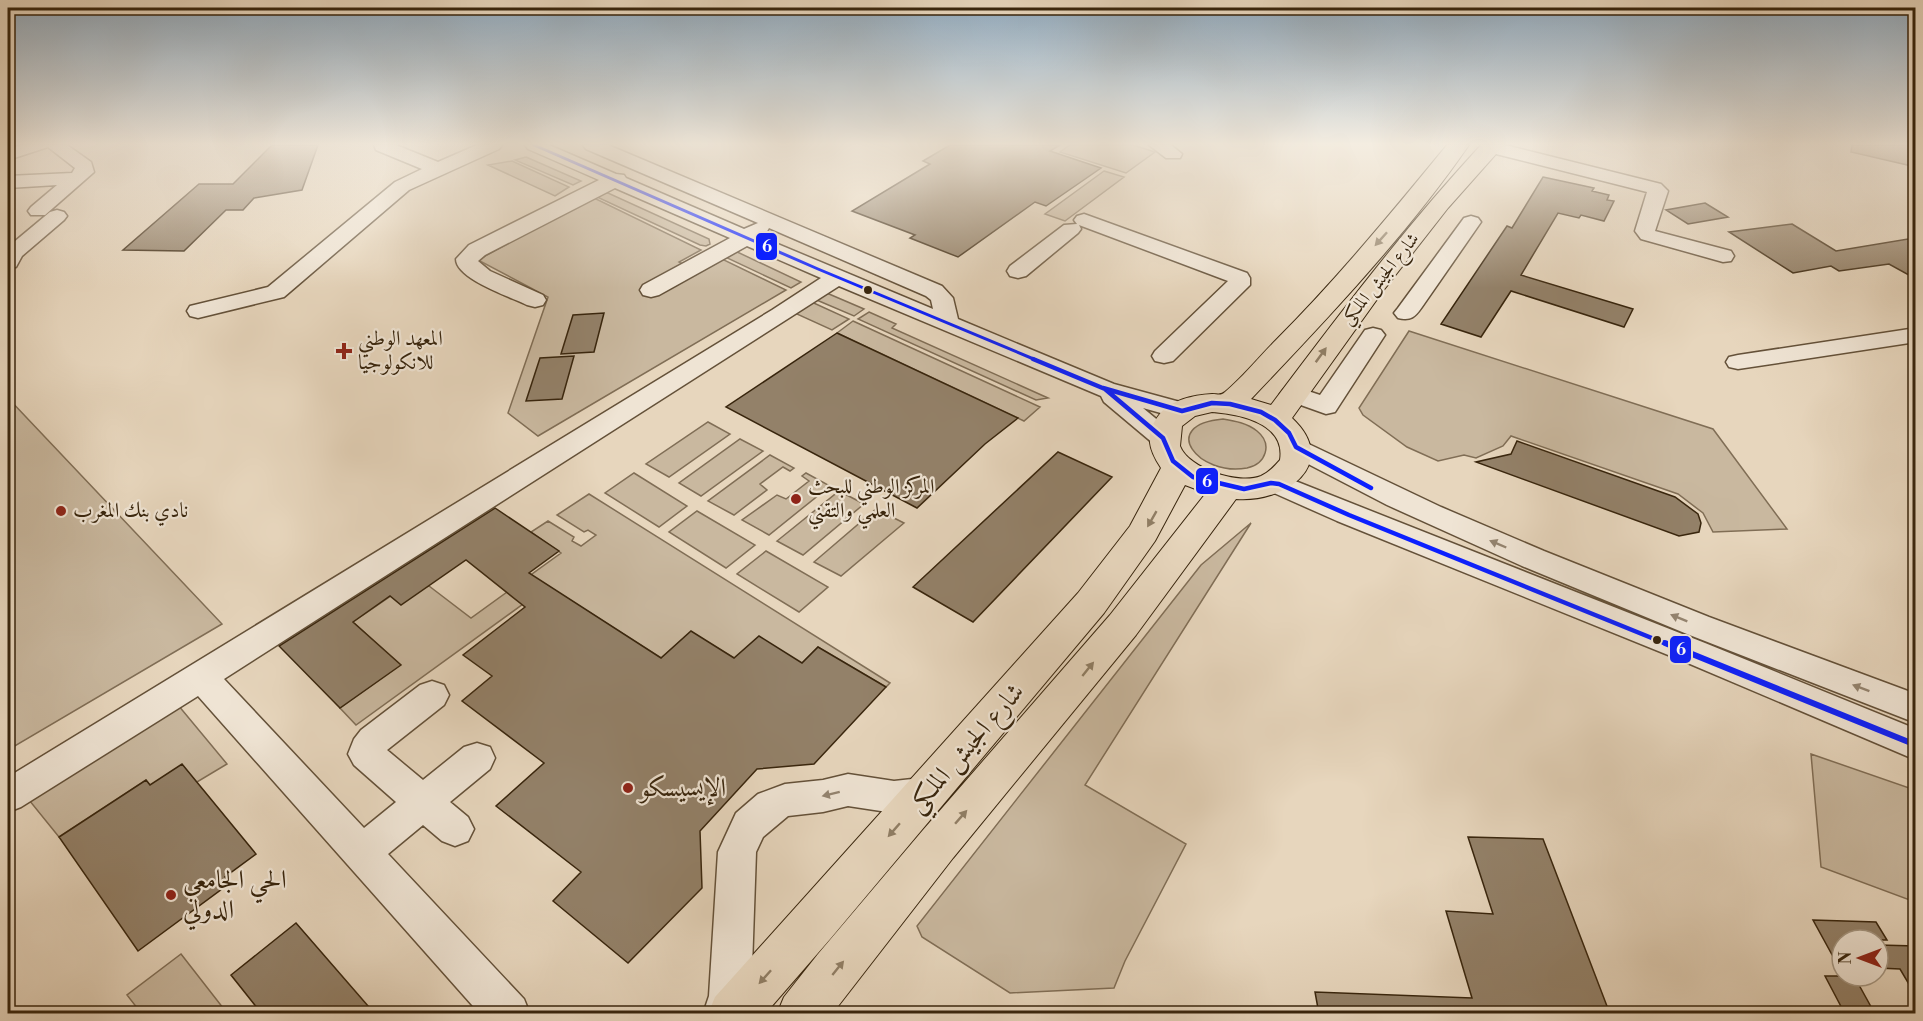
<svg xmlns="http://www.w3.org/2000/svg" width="1923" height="1021" viewBox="0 0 1923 1021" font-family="'Libre Bodoni',Amiri,serif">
  <rect width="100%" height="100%" fill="#e7d6bd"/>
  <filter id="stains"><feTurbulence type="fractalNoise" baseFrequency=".00333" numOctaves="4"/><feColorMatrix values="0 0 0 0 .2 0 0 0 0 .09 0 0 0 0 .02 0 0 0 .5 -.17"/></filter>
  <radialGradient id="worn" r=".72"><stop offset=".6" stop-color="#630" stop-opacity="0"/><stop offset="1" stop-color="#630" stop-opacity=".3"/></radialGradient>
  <path fill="#c9b89f" stroke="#806e56" stroke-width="1.5" d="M 1070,145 L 1133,145 L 1155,152 L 1126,173 L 1060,152 Z
    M 526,157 L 581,181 L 573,185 L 515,160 Z
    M 512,161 L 569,187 L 555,196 L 488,165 Z
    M 1104,171 L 1124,177 L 1065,221 L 1045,214 Z
    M 602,193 L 608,193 L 709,239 L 710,244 L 706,246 L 700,245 L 595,196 Z
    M 592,197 L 701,250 L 679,262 L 693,270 L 718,257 L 786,290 L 538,436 L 508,413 L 548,297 L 478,260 Z
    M 733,250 L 801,282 L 791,288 L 723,256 Z
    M 822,291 L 864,309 L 854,316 L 812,298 Z
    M 805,299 L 849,319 L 832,330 L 788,310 Z
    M 869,312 L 896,324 L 892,328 L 1048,398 L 1036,400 L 858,319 Z
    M 853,321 L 1040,407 L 1024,421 L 837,333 Z
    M 1409,331 L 1713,429 L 1787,529 L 1713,532 L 1703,513 L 1678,494 L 1511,436 L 1503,446 L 1476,458 L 1464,455 L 1438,461 L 1407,447 L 1363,415 L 1359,408 Z
    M 8,398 L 222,624 L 8,750 Z
    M 1223,419 C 1235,421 1247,423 1257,431 C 1273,444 1266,464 1247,468 C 1199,477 1157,425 1223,419 Z
    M 708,422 L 730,434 L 669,477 L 646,464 Z
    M 740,439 L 763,451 L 701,496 L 679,483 Z
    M 770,455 L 794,468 L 790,471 L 783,467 L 760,484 L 767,490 L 734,515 L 708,501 Z
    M 634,473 L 687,506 L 659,527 L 605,493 Z
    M 806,473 L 830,486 L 769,535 L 742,520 L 777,495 L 786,499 L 809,481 L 802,476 Z
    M 839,491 L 864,504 L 803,555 L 777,541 Z
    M 589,494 L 890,683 L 886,687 L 818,647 L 802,663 L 734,658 L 691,632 L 661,658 L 548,586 L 356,725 L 340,708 L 400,665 L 353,622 L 391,596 L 429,586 L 471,618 L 561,553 L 531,532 L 548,521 L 574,537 L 572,541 L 581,546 L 596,535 L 588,530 L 584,532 L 557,515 Z
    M 876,509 L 904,523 L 841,576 L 814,562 Z
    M 697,511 L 755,545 L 726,568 L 669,532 Z
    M 1251,523 L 1085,785 L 1186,844 L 1125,961 L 1114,988 L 1010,993 L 922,937 L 917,926 L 1201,565 Z
    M 766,551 L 828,587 L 799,612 L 737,574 Z
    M 178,705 L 227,764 L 197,782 L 150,785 L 146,780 L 59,837 L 29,800 Z
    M 1811,754 L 1915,790 L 1915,902 L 1821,867 Z
    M 181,954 L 227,1013 L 141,1013 L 127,995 Z"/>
  <path fill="#938169" stroke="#38250d" stroke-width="1.5" d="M 272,145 L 318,145 L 302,190 L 254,198 L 243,210 L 226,210 L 184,251 L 123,250 L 199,184 L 233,184 Z
    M 950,145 L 1060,145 L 1050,151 L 1101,168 L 1046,206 L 1035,202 L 958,257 L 910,238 L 915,235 L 852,211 L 930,164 L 923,161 Z
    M 1852,145 L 1916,145 L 1916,167 L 1851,152 Z
    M 1543,177 L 1594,188 L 1592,191 L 1609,195 L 1607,200 L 1614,201 L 1604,221 L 1581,215 L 1579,218 L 1558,213 L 1521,275 L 1633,309 L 1624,327 L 1511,291 L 1481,337 L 1441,324 L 1507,226 L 1512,228 Z
    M 1705,203 L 1728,217 L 1688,224 L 1666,210 Z
    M 1792,224 L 1836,251 L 1908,239 L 1916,244 L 1916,279 L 1889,264 L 1839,271 L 1831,266 L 1793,273 L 1729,232 Z
    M 604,313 L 594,352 L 561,354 L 573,315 Z
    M 837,333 L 1018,418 L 985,444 L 917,508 L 726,407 Z
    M 574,356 L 562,399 L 526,401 L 540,358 Z
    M 1517,441 L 1675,497 L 1698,514 L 1701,523 L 1699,532 L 1679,536 L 1476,462 L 1511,454 Z
    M 1058,452 L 1112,477 L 973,622 L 913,587 Z
    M 495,508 L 559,551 L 529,573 L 661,658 L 691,631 L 734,658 L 759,636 L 802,663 L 818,647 L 886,687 L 814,764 L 757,769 L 700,831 L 702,888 L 628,963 L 553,901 L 581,872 L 496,806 L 544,763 L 462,701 L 492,676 L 463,655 L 525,607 L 466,560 L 401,605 L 390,596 L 353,622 L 401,665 L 340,708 L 279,646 Z
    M 182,764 L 256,854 L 225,877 L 230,883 L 138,951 L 59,837 L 146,780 L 150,785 Z
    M 1468,837 L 1543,839 L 1610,1014 L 1319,1014 L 1315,992 L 1472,998 L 1446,911 L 1493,914 Z
    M 1813,920 L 1876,922 L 1887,940 L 1842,940 L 1842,973 Z
    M 296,923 L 375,1014 L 262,1014 L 231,975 Z
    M 1878,945 L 1916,946 L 1916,996 L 1900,969 L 1878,968 Z
    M 1825,976 L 1854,976 L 1875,1014 L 1845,1014 Z"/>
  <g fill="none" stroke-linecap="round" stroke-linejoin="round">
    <g stroke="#645139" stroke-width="3">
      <path id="minor" d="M 21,145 L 67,145 L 91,162 L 94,172 L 45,215 L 31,215 L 28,211 L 31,207 L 57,185 L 8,188 L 8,176 L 72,173 L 75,168 L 48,147 L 8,160 L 8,149 Z
        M 374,145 L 396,145 L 438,162 L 477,145 L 502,145 L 499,149 L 409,190 L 284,297 L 198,318 L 190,316 L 187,311 L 190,306 L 268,287 L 395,182 L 422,169 L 376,150 Z
        M 525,145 L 549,145 L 616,174 L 624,175 L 626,178 L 744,229 L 758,223 L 586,149 L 583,145 L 608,145 L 942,286 L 953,298 L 958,319 L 1114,384 L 1191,405 L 1195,411 L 1191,417 L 1182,419 L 1143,408 L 1172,432 L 1176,438 L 1172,444 L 1163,447 L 1154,444 L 1104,402 L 1101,396 L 839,286 L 224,679 L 364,828 L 396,802 L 354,765 L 348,754 L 354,739 L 361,730 L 420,685 L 432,681 L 444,685 L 449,695 L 444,705 L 387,750 L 423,780 L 464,747 L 477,743 L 490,747 L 495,758 L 490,769 L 450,802 L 468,817 L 474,829 L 468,841 L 455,846 L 442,841 L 423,825 L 388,854 L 524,999 L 530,1014 L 480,1014 L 198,696 L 21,807 L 8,812 L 8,777 L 772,310 L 821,278 L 747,246 L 659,295 L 651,297 L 643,295 L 640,290 L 643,285 L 730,238 L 615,188 L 485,255 L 478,261 L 490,271 L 543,295 L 546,300 L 543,305 L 535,307 L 527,305 C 511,297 456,279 456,259 L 469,245 L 599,180 L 528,149 ZM 769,228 L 926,296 L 931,300 L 933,309 L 761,237 L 766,233 Z
        M 1149,145 L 1171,145 L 1182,154 L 1180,158 L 1166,158 Z
        M 1483,145 L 1505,145 L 1661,184 L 1668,191 L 1655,231 L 1731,251 L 1734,256 L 1731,261 L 1723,262 L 1641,239 L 1635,231 L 1647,192 L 1484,151 Z
        M 57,210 L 64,212 L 67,216 L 64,220 L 22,256 L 16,267 L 8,268 L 8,247 L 50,212 Z
        M 1084,214 L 1247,273 L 1250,278 L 1250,285 L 1173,361 L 1164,363 L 1155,361 L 1152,356 L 1155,351 L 1228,281 L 1079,225 L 1081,229 L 1078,233 L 1026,276 L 1018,278 L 1010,276 L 1007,271 L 1010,266 L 1064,225 L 1077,224 L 1074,220 L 1077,216 Z
        M 1471,216 L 1478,218 L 1481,222 L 1422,307 C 1415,317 1411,321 1398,318 L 1394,313 L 1398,308 L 1464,218 Z
        M 1373,328 L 1381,330 L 1385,335 L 1335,412 L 1326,414 L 1284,399 L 1280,394 L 1284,389 L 1293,386 L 1320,395 L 1365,330 Z
        M 1916,328 L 1916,342 L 1738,369 L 1729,367 L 1726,362 L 1729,357 L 1738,355 Z
        M 1296,438 L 1441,507 L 1544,551 L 1709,617 L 1916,694 L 1916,723 L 1687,634 L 1522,566 L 1387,505 L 1287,453 L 1283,447 L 1287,441 Z
        M 1275,473 L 1705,643 L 1916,729 L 1916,760 L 1683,661 L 1337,521 L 1265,489 L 1261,482 L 1265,475 Z
        M 929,773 L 942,778 L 947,789 L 942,800 L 912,811 L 894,813 L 848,806 L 823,812 L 788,816 L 763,837 L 756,852 L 751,996 L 745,1014 L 703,1014 L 709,996 L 718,852 L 736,813 L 758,794 L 785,784 L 823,780 L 848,774 L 894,781 L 912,779 Z"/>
    </g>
    <g stroke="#38250d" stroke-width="2">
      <path id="major" d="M 1447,145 L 1469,145 C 1406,236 1327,319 1251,399 L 1271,405 C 1338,316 1405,227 1481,145 L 1504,145 L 1448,208 L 1383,291 L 1292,418 C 1341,464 1285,503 1236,499 L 1136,635 L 953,858 L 832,1014 L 777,1014 L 784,997 L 818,954 L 923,830 L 1110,615 L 1206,493 L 1185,485 L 1155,541 L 1104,613 L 831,938 L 765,1014 L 708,1014 L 715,997 L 1078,593 L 1130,526 L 1161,468 C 1149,450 1144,434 1159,415 C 1170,400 1194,395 1212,394 C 1218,394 1221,396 1225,392 C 1243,377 1259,357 1276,340 C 1337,279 1392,212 1447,145 ZM 1212,412 C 1239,414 1286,423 1280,460 C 1274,467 1269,472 1261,476 C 1239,485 1189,469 1180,446 L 1182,426 L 1195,416 Z"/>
    </g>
    <use href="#minor" fill="#efe4d4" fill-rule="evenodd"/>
    <use href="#major" fill="#e7d6bd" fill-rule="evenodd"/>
    <g stroke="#efe4d4" stroke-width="6">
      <path id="bus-1-far2" d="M 534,145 L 818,269 L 1036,360"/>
    </g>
    <g stroke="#efe4d4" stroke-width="9">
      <path id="bus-1-far1" d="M 1033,359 L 1105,389 L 1163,438 L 1173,461 L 1193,477 L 1244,489 L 1271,483 L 1279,484 L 1349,515 L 1669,645
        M 1103,388 L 1182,411 L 1212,403 L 1230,404 L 1261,412 L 1275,420 L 1289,433 L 1296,447 L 1371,488"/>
    </g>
    <g stroke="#efe4d4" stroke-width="10">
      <path id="bus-1" d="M 1665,643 L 1916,745"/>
    </g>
    <use href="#bus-1-far2" stroke="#0c20ff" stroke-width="3"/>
    <use href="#bus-1-far1" stroke="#0c20ff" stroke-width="4.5"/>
    <use href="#bus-1" stroke="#0c20ff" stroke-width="6"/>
  </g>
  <defs><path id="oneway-solid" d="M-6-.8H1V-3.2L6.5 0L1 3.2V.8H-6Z" transform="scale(1.5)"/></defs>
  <g fill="#907e65">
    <use href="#oneway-solid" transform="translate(1381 239) rotate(132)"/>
    <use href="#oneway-solid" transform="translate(1321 355) rotate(-54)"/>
    <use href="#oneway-solid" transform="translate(1152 519) rotate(120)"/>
    <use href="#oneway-solid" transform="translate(1088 669) rotate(-51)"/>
    <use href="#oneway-solid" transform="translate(961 817) rotate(-49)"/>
    <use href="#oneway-solid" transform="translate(894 830) rotate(131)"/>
    <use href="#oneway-solid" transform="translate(838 968) rotate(-51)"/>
    <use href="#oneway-solid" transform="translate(765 977) rotate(132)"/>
  </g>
  <g fill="#948470">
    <use href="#oneway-solid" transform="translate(1498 544) rotate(-157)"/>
    <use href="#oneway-solid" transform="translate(1679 618) rotate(-158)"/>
    <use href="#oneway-solid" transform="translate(1861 688) rotate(-159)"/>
    <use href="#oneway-solid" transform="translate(831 794) rotate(166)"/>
  </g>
  <linearGradient id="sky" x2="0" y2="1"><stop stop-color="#90aabf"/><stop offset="0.5" stop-color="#f4ede1"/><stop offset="1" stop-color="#f4ede1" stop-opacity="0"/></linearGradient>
  <rect width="1923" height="288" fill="url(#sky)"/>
  <g fill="#38250d" stroke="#efe4d4" stroke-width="2">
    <circle cx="868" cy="290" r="5"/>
    <circle cx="1657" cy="640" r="5"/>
  </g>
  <g fill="#8f2418" stroke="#efe4d4" stroke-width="2">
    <path d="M341 342h6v6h6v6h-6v6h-6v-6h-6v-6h6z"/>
    <circle cx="796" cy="499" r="6"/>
    <circle cx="61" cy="511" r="6"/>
    <circle cx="628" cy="788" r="6"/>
    <circle cx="171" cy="895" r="6"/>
  </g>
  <g text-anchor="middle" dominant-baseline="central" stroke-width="4.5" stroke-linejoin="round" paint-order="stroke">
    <g font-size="18" fill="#38250d" stroke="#efe4d4">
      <text transform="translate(1380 279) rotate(-51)">شارع الجيش الملكي</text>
    </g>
    <g font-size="21" fill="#38250d" stroke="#efe4d4" text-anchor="start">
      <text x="358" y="339">المعهد الوطني<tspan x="358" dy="24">للانكولوجيا</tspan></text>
      <text x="808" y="487">المركز الوطني للبحث<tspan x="808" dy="24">العلمي والتقني</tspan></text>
      <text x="73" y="511">نادي بنك المغرب</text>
    </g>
    <g font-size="26" fill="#38250d" stroke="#efe4d4">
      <text transform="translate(966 748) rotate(-49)">شارع الجيش الملكي</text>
    </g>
    <g font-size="26" fill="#38250d" stroke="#efe4d4" text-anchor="start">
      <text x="640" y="788">اﻹيسيسكو</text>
      <text x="183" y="880">الحي الجامعي<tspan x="183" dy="30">الدولي</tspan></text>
    </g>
  </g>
  <g stroke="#efe4d4" stroke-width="2">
    <rect x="755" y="232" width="23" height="29" rx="6" fill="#0c20ff"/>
    <rect x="1195" y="467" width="24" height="28" rx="6" fill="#0c20ff"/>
    <rect x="1669" y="635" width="23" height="29" rx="6" fill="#0c20ff"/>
  </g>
  <g font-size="16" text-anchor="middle" font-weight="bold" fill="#fff">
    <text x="767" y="252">6</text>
    <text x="1207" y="487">6</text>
    <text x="1681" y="655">6</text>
  </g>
  <rect width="1923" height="1021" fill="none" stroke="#e7d6bd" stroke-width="30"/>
  <rect x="9" y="9" width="1905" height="1003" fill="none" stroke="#38250d" stroke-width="3"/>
  <rect x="15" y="15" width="1893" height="991" fill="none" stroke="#38250d" stroke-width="1.5"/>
  <g transform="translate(1860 958) rotate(270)"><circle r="28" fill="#efe4d4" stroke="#a69884" stroke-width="1.5"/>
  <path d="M0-4.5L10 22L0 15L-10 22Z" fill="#8f2418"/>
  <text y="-9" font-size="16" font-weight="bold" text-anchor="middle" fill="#38250d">N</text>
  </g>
  <rect width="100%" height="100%" filter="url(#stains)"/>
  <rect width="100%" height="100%" fill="url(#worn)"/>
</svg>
